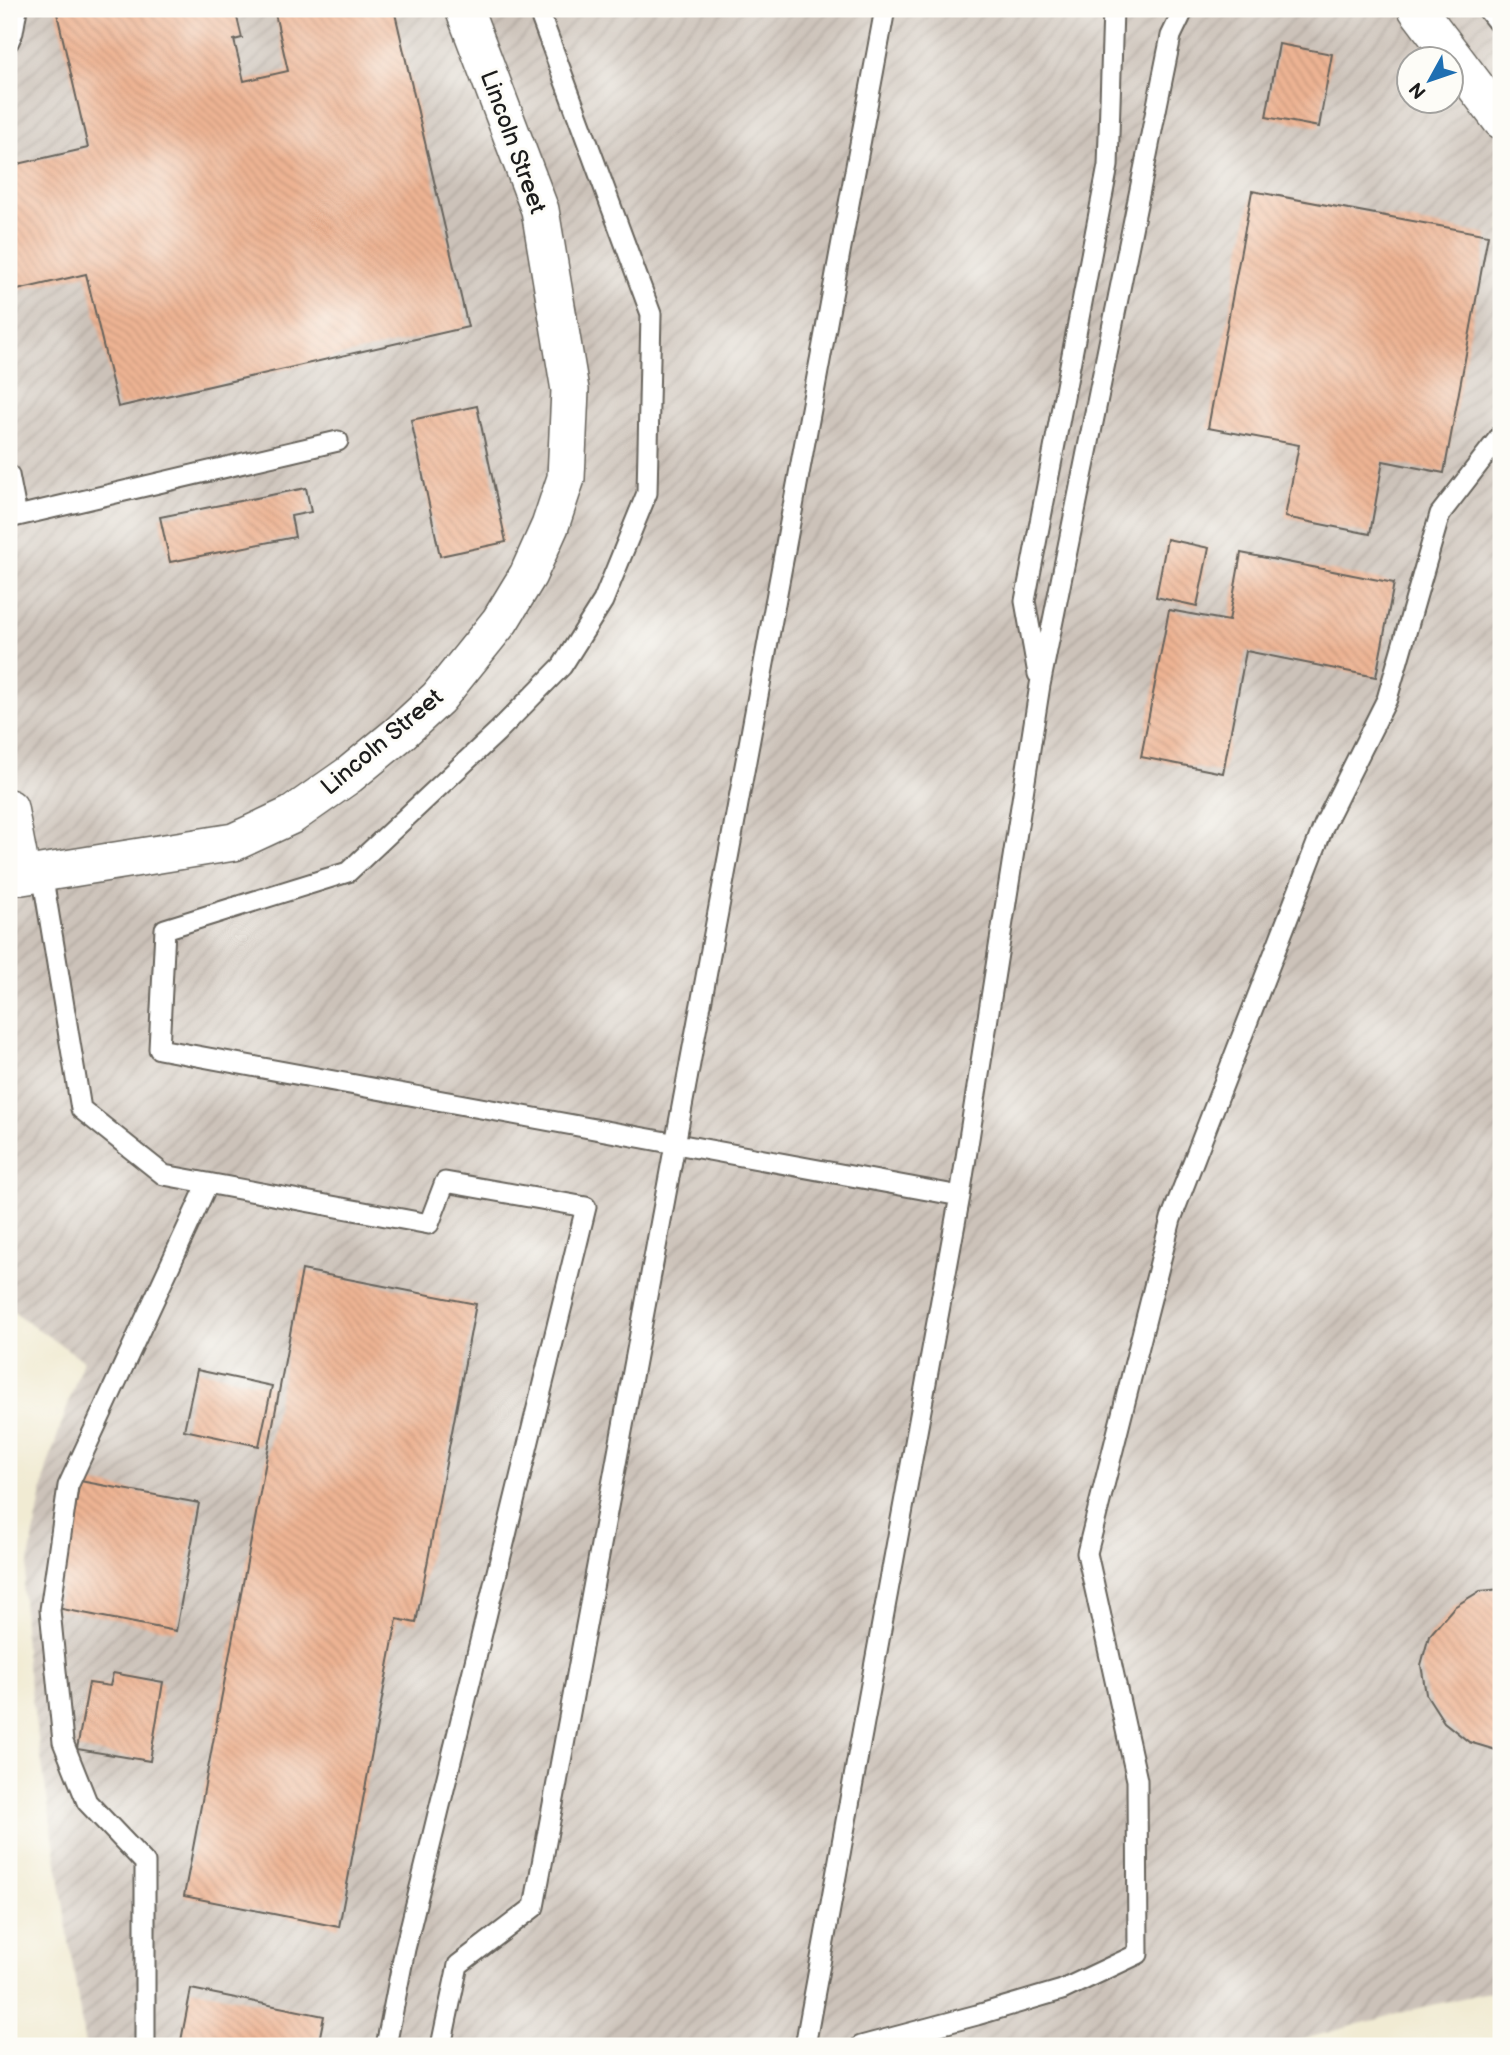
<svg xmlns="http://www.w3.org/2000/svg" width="1510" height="2055" viewBox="0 0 1510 2055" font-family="'Balsamiq Sans',sans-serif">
  <defs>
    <pattern id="industrial-furrows" width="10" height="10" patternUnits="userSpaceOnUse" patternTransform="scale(1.75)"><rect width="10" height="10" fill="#ccc2b9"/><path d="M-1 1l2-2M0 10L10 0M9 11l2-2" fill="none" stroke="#afa69e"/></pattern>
    <pattern id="building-back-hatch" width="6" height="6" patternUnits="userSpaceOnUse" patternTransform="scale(1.75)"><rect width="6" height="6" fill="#edb393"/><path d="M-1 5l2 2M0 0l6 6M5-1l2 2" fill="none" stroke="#cb997e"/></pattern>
  </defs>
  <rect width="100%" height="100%" fill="#fdfcf7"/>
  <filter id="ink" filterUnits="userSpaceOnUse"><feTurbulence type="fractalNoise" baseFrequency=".0143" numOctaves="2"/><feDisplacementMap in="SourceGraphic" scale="14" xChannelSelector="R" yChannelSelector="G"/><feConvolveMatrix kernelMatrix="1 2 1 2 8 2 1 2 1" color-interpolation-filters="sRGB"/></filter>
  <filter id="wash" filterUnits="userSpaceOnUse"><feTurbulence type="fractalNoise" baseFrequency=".00686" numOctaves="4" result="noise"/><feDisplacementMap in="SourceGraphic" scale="28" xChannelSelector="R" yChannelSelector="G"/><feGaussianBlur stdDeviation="1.57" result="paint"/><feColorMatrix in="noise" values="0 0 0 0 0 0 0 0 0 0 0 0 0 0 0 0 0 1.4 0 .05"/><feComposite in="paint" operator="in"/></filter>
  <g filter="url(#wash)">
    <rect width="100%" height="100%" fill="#f1ebd3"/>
    <path fill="url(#industrial-furrows)" fill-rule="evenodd" d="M 9,9 L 1501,9 L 1501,1989 L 1419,2008 L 1278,2046 L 85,2046 L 25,1653 L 23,1591 L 47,1467 L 83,1360 L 9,1309 ZM 1408,60 L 1450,60 L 1450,102 L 1408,102 Z"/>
    <g id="blocks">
      <path fill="url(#building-back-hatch)" d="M 56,9 L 235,9 L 242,38 L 234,40 L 244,81 L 288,71 L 274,9 L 394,9 L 468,327 L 118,407 L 86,274 L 9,292 L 9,166 L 88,148 Z
        M 1279,44 L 1332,54 L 1319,127 L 1266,117 Z
        M 1252,191 L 1488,235 L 1444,473 L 1383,461 L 1370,534 L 1285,517 L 1299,445 L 1208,428 Z
        M 477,406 L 506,542 L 440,556 L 411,420 Z
        M 306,488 L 311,512 L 291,516 L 295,537 L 170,562 L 160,517 Z
        M 1167,539 L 1209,548 L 1197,606 L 1156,597 Z
        M 1241,553 L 1394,583 L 1376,677 L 1246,651 L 1223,773 L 1141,757 L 1169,610 L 1229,621 Z
        M 302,1270 L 476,1304 L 416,1623 L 397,1619 L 339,1927 L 184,1896 Z
        M 197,1370 L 272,1386 L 259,1446 L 184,1430 Z
        M 80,1481 L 199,1503 L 176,1631 L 57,1608 Z
        M 1501,1589 L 1501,1751 L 1499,1751 L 1469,1742 L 1444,1722 L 1426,1694 L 1421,1665 L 1429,1636 L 1454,1607 L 1480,1591 Z
        M 113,1673 L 163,1682 L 150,1761 L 77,1749 L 89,1683 L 110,1686 Z
        M 191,1989 L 324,2016 L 318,2046 L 180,2046 Z"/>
    </g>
  </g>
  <g filter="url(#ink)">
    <use href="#blocks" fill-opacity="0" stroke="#67645c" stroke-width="2"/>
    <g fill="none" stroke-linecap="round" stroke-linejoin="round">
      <g stroke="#67645c" stroke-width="23">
        <path id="lane" d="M 538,9 L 651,314 L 647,493 L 603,601 L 562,666 L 497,732 L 348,872 L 165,929 L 159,1049 L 960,1196
          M 1487,9 L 1501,27
          M 9,41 L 13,32 L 17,9
          M 9,475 L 17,516
          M 9,518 L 338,441
          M 1038,674 L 1025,601 L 1108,166 L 1113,9
          M 42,873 L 81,1109 L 164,1175 L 429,1224 L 445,1182 L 586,1207 L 405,1949 L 386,2046
          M 145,2046 L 145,1863 L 87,1802 L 63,1742 L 50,1610 L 68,1486 L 208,1183
          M 441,2046 L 458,1965 L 534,1907 L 885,9
          M 805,2046 L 960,1196 L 1040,685 L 1171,36 L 1184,9
          M 861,2046 L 977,2015 L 1062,1990 L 1138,1954 L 1137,1780 L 1087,1553 L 1171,1219 L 1324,825 L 1387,699 L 1440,514 L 1501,435"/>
      </g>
      <g stroke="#67645c" stroke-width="40">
        <path id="street" d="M 1417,9 L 1501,120
          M 9,808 L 22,876 L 234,842 L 292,815 L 349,775 L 399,734 L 438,698 L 500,621 L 528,575 L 550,526 L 566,478 L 570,390 L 540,210 L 464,9"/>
      </g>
      <use href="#lane" stroke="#fff" stroke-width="19"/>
      <use href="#street" stroke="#fff" stroke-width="37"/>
    </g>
  </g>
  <g text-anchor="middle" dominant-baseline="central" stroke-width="6" stroke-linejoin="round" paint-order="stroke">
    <g font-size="24" fill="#1c1c1c" stroke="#fdfcf7">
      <text transform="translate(513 142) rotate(70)">Lincoln Street</text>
      <text transform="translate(382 742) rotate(-40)">Lincoln Street</text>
    </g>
  </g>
  <rect width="1510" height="2055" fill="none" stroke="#fdfcf7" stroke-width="35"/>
  <g transform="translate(1430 80) rotate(230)"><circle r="33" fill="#fdfcf7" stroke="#a3a29f" stroke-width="2"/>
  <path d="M0-5L12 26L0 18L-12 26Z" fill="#1f6fb2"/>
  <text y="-10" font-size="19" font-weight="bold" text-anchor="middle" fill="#1c1c1c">N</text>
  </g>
</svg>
